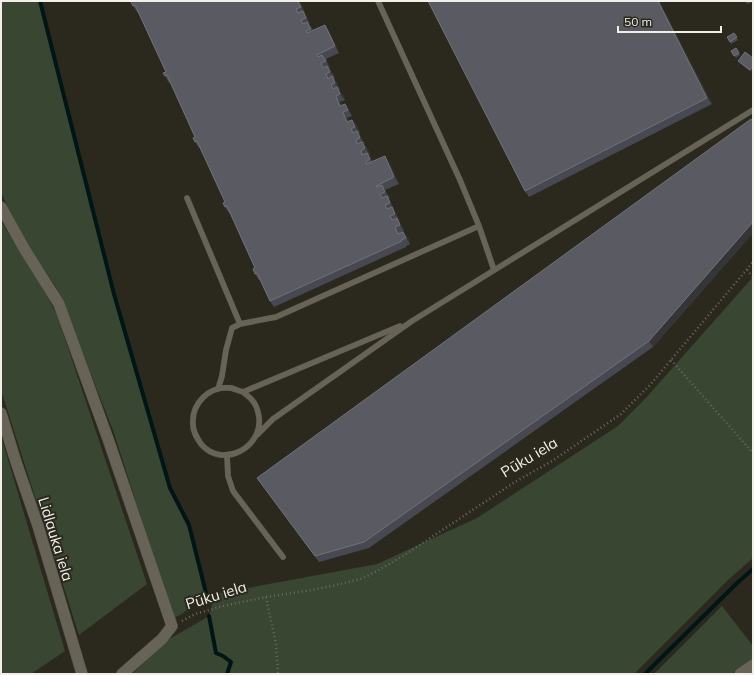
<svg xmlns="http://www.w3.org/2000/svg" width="754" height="675" viewBox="0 0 754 675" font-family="Mulish,sans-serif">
  <rect width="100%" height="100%" fill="#2b291d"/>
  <path fill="#384632" d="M 1,1 L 40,1 L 114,294 L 170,488 L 189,525 L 206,593 L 182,614 L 173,618 L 113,430 L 56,287 L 31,250 L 9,210 L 1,192 Z
    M 1,221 L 19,250 L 35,272 L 57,315 L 147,584 L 79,635 L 1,390 Z
    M 753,277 L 753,558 L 729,579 L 634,674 L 132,674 L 166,641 L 209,616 L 215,594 L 377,564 L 477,518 L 618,426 L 645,399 Z
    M 1,436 L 65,651 L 31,674 L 1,674 Z
    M 722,606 L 753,646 L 753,660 L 731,674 L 654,674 Z"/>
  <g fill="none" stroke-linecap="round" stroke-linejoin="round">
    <path stroke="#001516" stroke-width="4" d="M 40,1 L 114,294 L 170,488 L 189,525 L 206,593 L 208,602
      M 209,616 L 216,653 L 223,656 L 231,662 L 227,674
      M 645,674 L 736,584 L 753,569"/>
    <g stroke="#49463d" stroke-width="6">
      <path id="lane" d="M 378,1 L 460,180 L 479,226 L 494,270
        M 187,198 L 240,324
        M 218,389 L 222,376 L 226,350 L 232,328 L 240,324 L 276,317 L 479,226
        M 243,392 C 246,395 250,397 252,400 C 256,404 258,411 259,417 C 263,448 222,469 201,444 C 197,438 193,432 193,425 C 191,404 209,385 231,388 C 235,389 239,391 243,392 L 400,326
        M 257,435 L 273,419 L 412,321 L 753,110
        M 227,455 L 228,476 L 233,491 L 283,557"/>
    </g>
    <g stroke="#49463d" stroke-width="12">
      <path id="street" d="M 1,207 L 25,250 L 59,304 L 108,439 L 172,626 L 162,639 L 122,674
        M 1,413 L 16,462 L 38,526 L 82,674
        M 740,674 L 753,665"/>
    </g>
    <path stroke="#6b695f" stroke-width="2.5" stroke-dasharray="1 3" stroke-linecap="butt" d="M 747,270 L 753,277
      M 671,360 L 753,453
      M 266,597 L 276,644 L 278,674
      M 182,621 L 195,614 L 223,606 L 266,597 L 312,590 L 336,585 L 361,579 L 377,571 L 403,556 L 515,482 L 552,461 L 621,414 L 650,385 L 753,262"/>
    <use href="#lane" stroke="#676457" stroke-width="5.5"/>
    <use href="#street" stroke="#676457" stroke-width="11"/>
  </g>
  <path fill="#484852" d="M 133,1 L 300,1 L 300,2 L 299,2 L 302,6 L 305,13 L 304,13 L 307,17 L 310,24 L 309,24 L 313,30 L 325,25 L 329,31 L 339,53 L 326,59 L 330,68 L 329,68 L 332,72 L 335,78 L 334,79 L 337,83 L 340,90 L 339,90 L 342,94 L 345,100 L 340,102 L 342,106 L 349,110 L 352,116 L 347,118 L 349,121 L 352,120 L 357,126 L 360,133 L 359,133 L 361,137 L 365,144 L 364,144 L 367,148 L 370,155 L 369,155 L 372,161 L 389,162 L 399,184 L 385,190 L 390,198 L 389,199 L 394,209 L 394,210 L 399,220 L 399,221 L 404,231 L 403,232 L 408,238 L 410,244 L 406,246 L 406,247 L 274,307 L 270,301 L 261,280 L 259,280 L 255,274 L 255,268 L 230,213 L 229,213 L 225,207 L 225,202 L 200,148 L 199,148 L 195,142 L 195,137 L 170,82 L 169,83 L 165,76 L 166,72 L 138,12 L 137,12 L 133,6 Z
    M 428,1 L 659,1 L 712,104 L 529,197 L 525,191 Z
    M 745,1 L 753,1 L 753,2 L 747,4 Z
    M 734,33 L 738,40 L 731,44 L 727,37 Z
    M 736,48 L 740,55 L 736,58 L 731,51 Z
    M 745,52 L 751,72 L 740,63 L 738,61 Z
    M 753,122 L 753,233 L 653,347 L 369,548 L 319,562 L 257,478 Z"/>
  <path fill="#353436" d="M 298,1 L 302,6 L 305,13 L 301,7 Z
    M 658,1 L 659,1 L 712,104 L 707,98 Z
    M 303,11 L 307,17 L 310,24 L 306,18 Z
    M 307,22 L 312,28 L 315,35 L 311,29 Z
    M 325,25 L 329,31 L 339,53 L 335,46 Z
    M 322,55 L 327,61 L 330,68 L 326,61 Z
    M 327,66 L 332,72 L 335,78 L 330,72 Z
    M 753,66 L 753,70 L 751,72 L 750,70 Z
    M 332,76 L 337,83 L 340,90 L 335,83 Z
    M 337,87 L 342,94 L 345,100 L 340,94 Z
    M 336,96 L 340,102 L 345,112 L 340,106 Z
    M 345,104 L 349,110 L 352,116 L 348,110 Z
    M 343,112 L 347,118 L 352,128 L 347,122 Z
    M 352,120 L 357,126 L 360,133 L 355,127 Z
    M 357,131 L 361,137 L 365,144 L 360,138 Z
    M 362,142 L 367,148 L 370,155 L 365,148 Z
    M 367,153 L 371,159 L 375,166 L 370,159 Z
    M 385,156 L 389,162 L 399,184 L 394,177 Z
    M 382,185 L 386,192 L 390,198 L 385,192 Z
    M 387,196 L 391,203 L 394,209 L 390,203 Z
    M 392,207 L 396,214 L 399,220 L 395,214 Z
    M 397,218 L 401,224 L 404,231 L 400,225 Z
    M 753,222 L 753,233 L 653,347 L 649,341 Z
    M 403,232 L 408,238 L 410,244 L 406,238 Z"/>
  <path fill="#5a5a62" stroke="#727177" d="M 133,1 L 292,1 L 293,2 L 295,1 L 298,1 L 301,7 L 296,9 L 298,13 L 303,11 L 306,18 L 301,20 L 303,24 L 307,22 L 311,29 L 306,31 L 307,33 L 325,25 L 335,46 L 317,55 L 318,57 L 322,55 L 326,61 L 321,63 L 323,68 L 327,66 L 330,72 L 326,74 L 328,79 L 332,76 L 335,83 L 331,85 L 333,89 L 337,87 L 340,94 L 336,96 L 340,106 L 345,104 L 348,110 L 343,112 L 347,122 L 352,120 L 355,127 L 351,129 L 353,133 L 357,131 L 360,138 L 356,140 L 357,144 L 362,142 L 365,148 L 361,151 L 362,155 L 367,153 L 370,159 L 366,162 L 366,164 L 385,156 L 394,177 L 376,186 L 377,187 L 382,185 L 385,192 L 380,194 L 382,198 L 387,196 L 390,203 L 385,205 L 387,209 L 392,207 L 395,214 L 390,216 L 392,220 L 397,218 L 400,225 L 395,227 L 398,234 L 403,232 L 406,238 L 401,240 L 402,241 L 270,301 L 257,273 L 255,274 L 253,269 L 255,268 L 227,206 L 225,207 L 223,203 L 225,202 L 197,141 L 195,142 L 193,138 L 195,137 L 167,75 L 165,76 L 163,73 L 166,72 L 135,5 L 133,6 L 131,2 Z
    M 428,1 L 658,1 L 707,98 L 525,191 Z
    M 734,33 L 737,37 L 730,42 L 727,37 Z
    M 736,48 L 739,53 L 734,56 L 731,51 Z
    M 745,52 L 753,58 L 753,66 L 750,70 L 738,61 Z
    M 751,119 L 753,122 L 753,222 L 649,341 L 364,542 L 315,556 L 257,478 Z"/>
  <g text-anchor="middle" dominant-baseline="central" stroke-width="4" stroke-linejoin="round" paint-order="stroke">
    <g font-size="15" fill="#f1efe7" stroke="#2b291d">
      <text transform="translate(529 457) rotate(-31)">Pūku iela</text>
      <text transform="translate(56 539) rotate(73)">Lidlauka iela</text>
      <text transform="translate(216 595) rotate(-17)">Pūku iela</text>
    </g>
  </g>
  <rect width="754" height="675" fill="none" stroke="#f1efe7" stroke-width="4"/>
  <path d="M618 26v6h103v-6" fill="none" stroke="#f1efe7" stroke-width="2"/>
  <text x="624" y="26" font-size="12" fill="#f1efe7" stroke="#2b291d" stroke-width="3" paint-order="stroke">50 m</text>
</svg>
